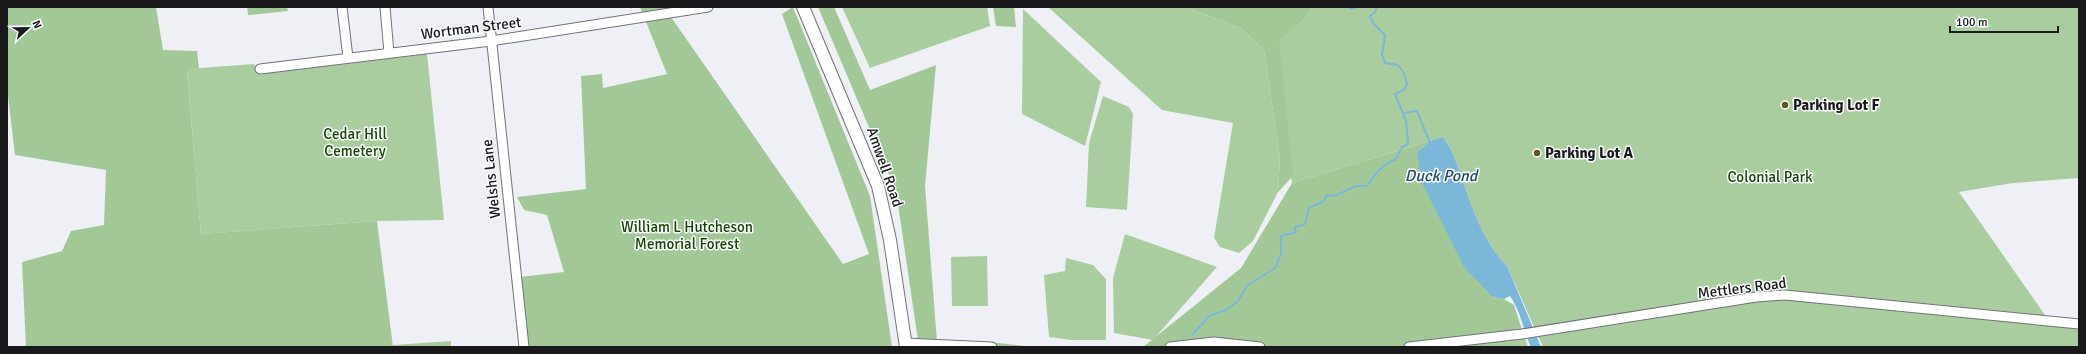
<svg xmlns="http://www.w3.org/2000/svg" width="2086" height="354" viewBox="0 0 2086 354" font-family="Signika,sans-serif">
  <rect width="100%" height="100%" fill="#eef0f6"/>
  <path fill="#aacd9f" d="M 842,7 L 987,7 L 990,26 L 870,68 Z
    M 1048,7 L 1186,7 L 1242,29 L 1264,50 L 1280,159 L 1278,192 L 1253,241 L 1239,253 L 1220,247 L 1214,238 L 1233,123 L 1162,110 Z
    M 1313,7 L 2079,7 L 2079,178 L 2013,183 L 1959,192 L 2052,325 L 2079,327 L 2079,347 L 1578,347 C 1566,345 1555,347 1543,347 L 1507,266 C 1485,244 1474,213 1464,185 C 1458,168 1454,151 1443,137 L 1292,183 L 1271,35 L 1301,22 Z
    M 1023,9 L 1101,82 L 1085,146 L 1022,114 Z
    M 427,54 L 444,220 L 377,221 L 201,234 L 187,69 L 254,64 L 257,74 Z
    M 1103,96 L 1129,107 L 1133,114 L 1127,210 L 1086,207 L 1089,143 Z
    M 1125,234 L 1217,267 L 1153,340 L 1114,333 L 1113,278 Z
    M 987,256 L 988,306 L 952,306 L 951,257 Z
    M 1066,258 L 1093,265 L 1106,279 L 1106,340 L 1071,340 L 1049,337 L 1044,275 L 1065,271 Z
    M 1523,333 L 1528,347 L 1413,347 Z
    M 451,341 L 451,347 L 393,347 L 393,345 Z"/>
  <path fill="#a3c898" d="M 7,7 L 156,7 L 163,50 L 197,51 L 199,68 L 187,70 L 201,234 L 377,221 L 393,347 L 26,347 L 22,262 L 62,251 L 71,231 L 104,225 L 106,170 L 15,155 L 7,88 Z
    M 247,7 L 287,7 L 288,11 L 248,15 Z
    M 640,7 L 664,7 L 843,264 L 869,254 L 782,14 L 793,7 L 870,196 L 892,347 L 520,347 L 511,278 L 564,272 L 547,215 L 524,210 L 517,197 L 586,189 L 581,76 L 602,74 L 603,88 L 667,74 Z
    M 818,7 L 834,7 L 870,90 L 936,65 L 925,186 L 937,342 L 999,343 L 1032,347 L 919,347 L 896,191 Z
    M 993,7 L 1014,7 L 1016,27 L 996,26 Z
    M 1186,7 L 1313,7 L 1301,22 L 1279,39 L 1293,176 L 1278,192 L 1280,159 L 1264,50 L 1242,29 Z
    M 1430,141 L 1417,152 L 1493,297 L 1504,299 L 1514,305 L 1523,333 L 1413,347 L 1143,347 L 1241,268 L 1292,183 Z"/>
  <path fill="#7bb7d8" d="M 1443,137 C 1454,151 1458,168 1464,185 C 1474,213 1485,244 1507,266 L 1541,347 L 1531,347 C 1523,329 1521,312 1510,296 L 1504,299 L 1493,297 L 1464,267 L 1422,183 L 1417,152 L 1430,141 Z"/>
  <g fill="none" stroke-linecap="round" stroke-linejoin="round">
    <path stroke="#7bb7d8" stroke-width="2" d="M 1348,7 L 1351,9 L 1357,7
      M 1403,113 L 1417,111 L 1430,143
      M 1192,335 L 1209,316 L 1226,310 L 1237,302 L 1248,285 L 1275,268 L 1281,254 L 1281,236 C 1286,233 1290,235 1296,232 L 1295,227 L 1305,224 L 1309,208 L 1324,201 L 1327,195 L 1335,196 L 1356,186 L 1367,186 C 1374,175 1384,163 1396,159 L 1402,147 L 1408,144 L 1406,121 L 1395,94 L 1404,90 L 1407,84 L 1404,73 L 1398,65 L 1385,63 L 1382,55 L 1385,35 L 1373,23 L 1370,16 L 1375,12 L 1377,7"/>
    <g stroke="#717378" stroke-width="11">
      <path id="minor" d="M 342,7 L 348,58
        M 385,7 L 389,53
        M 488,7 L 524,347
        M 260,69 L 491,41 L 708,7
        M 905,343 L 992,347
        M 1170,347 L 1214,342 L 1260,347
        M 1409,347 L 1522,334 L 1756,297 L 1785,295 L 2079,324"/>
    </g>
    <g stroke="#717378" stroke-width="14">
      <path id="major" d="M 803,7 L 878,186 L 890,240 L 906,347"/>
    </g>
    <use href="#minor" stroke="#fff" stroke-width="9"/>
    <use href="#major" stroke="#fff" stroke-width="12"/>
  </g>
  <g fill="#5e5824" stroke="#fdfeff" stroke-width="1.5">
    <circle cx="1785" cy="105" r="4"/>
    <circle cx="1537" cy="153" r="4"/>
  </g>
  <g text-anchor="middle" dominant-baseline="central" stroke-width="3" stroke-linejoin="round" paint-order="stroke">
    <g font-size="15" fill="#19191b" stroke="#fdfeff">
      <text transform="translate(471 28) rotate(-7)">Wortman Street</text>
      <text transform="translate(885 167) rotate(71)">Amwell Road</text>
      <text transform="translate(491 179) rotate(-96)">Welshs Lane</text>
      <text transform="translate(1742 288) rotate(-7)">Mettlers Road</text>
    </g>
    <g font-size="15" font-weight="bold" fill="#19191b" stroke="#fdfeff" text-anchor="start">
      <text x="1793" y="105">Parking Lot F</text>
      <text x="1545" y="153">Parking Lot A</text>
    </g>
    <g font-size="15" fill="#164500" stroke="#fdfeff">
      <text x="355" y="134">Cedar Hill<tspan x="355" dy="17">Cemetery</tspan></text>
      <text x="1770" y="177">Colonial Park</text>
      <text x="687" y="227">William L Hutcheson<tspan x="687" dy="17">Memorial Forest</tspan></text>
    </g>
    <g font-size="16" font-style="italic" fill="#1d4c64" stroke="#fdfeff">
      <text x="1441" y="176">Duck Pond</text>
    </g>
  </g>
  <rect width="2086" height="354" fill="none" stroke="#19191b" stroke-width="16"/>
  <g transform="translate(28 28) rotate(68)" stroke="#fdfeff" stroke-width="3" paint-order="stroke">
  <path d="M0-3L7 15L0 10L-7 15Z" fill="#19191b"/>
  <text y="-6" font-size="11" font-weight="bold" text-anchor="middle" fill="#19191b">N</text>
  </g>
  <path d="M1950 26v6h108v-6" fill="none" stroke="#19191b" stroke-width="2"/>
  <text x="1956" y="26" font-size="12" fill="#19191b" stroke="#fdfeff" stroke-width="3" paint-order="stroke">100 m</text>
</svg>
